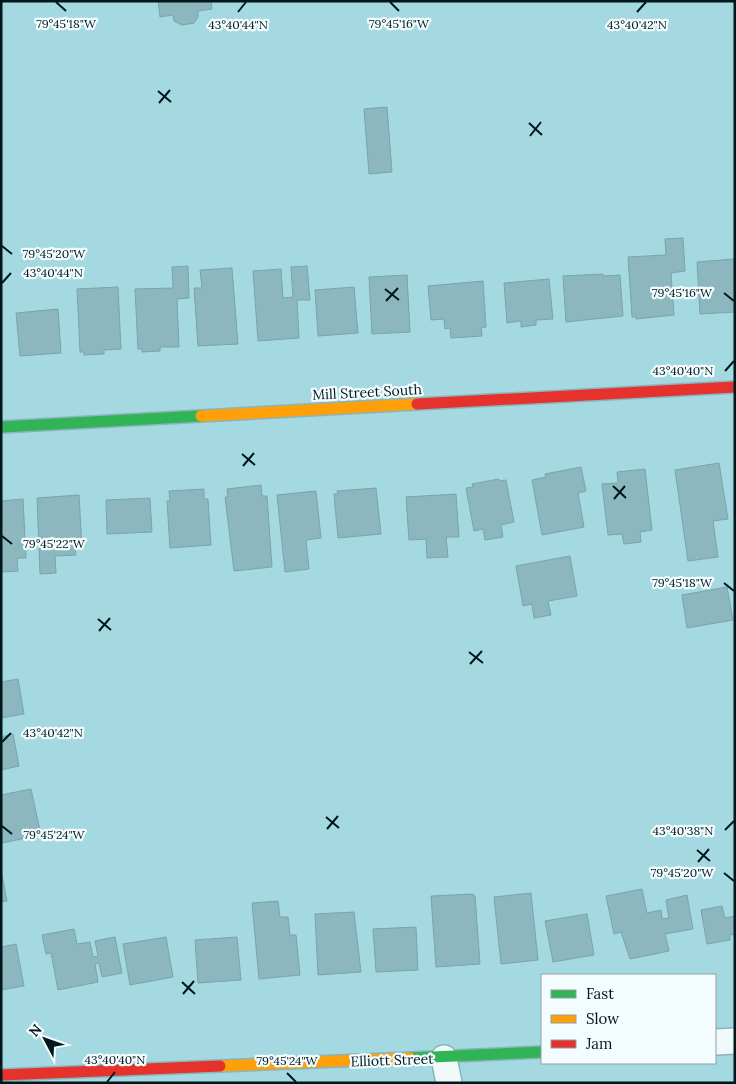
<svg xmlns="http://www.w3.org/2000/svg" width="736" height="1084" viewBox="0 0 736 1084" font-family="Lora,serif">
  <rect width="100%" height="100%" fill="#a4d9e1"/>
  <path fill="#8cb7be" stroke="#79a4ab" d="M 158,1 L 211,1 L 212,9 L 198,11 L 198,17 L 194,23 L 182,25 L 174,21 L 173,15 L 160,17 Z
    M 387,107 L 392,172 L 369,174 L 364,109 Z
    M 683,238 L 685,271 L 671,273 L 674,315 L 636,319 L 636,317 L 632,317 L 628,257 L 666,255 L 665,239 Z
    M 734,259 L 735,312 L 700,314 L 697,262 Z
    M 188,266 L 189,298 L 177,299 L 179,347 L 160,347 L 160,351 L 142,352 L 142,349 L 138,349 L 135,289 L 173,288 L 172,267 Z
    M 307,266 L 310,300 L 297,300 L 299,338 L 258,341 L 253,271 L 281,269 L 283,298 L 293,297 L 291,267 Z
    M 232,268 L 238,344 L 198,346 L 194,288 L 202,288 L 200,270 Z
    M 603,274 L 603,276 L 620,275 L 623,316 L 566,322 L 563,276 Z
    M 407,275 L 410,332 L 372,334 L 369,277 Z
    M 549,279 L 553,319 L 536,320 L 536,325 L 521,327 L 521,321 L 507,323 L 504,283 Z
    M 483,281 L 486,327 L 481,328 L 482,336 L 451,338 L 450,328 L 445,329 L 444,319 L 431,320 L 428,286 Z
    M 118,287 L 121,349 L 104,350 L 104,354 L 84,355 L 84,352 L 80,352 L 77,289 Z
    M 354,287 L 358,333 L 318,336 L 315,290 Z
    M 58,309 L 61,353 L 20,356 L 16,313 Z
    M 719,463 L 728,519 L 713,521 L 718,557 L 688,561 L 675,470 Z
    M 581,467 L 586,491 L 578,493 L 584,527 L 542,535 L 532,480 L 546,477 L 545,474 Z
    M 645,469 L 652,530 L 640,532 L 641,542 L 624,544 L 622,534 L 608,535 L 602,484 L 618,483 L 617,472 Z
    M 499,479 L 499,481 L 506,480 L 514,522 L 501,525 L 503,537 L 485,540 L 483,529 L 474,531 L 466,488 L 473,487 L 472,484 Z
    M 261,485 L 262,496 L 267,496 L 272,567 L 234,571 L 225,497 L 228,497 L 227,489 Z
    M 376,488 L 381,534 L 338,538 L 334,494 L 338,494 L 337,491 Z
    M 204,489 L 204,499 L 208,499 L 211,545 L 170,548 L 167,501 L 170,501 L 169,491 Z
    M 316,491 L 321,538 L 306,540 L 309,569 L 285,572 L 277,495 Z
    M 456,494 L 459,537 L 446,537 L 448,557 L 427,558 L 426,539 L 409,540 L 406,497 Z
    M 79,495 L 82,547 L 75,548 L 76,555 L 55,556 L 56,573 L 40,574 L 37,498 Z
    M 150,498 L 152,532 L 107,534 L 106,500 Z
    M 23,499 L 26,558 L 17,558 L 18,571 L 1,572 L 1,501 Z
    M 570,556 L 577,596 L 548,601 L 551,615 L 534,618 L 532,604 L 523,606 L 516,566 Z
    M 727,587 L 733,620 L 687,628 L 682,595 Z
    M 18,679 L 24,714 L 1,718 L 1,682 Z
    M 13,734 L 19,766 L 1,770 L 1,737 Z
    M 31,789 L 41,835 L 2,843 L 1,795 Z
    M 1,870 L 7,901 L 1,902 Z
    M 642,889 L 647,913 L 661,910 L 662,919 L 669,918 L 666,900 L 687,895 L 693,929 L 665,934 L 669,951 L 630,959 L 621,932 L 614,934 L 606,896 Z
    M 531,893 L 538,960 L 501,964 L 494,897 Z
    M 473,894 L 475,896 L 480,964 L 436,967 L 431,896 Z
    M 278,901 L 280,917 L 288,917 L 290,935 L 296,935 L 300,975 L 259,979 L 252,903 Z
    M 722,906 L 725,918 L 735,916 L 735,934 L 730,935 L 730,940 L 707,944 L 701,910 Z
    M 354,912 L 361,972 L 318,975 L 315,914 Z
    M 587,914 L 594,955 L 553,962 L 545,921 Z
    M 416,927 L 418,970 L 376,972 L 373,929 Z
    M 74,929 L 77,944 L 90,942 L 93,957 L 98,956 L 95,941 L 115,937 L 122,973 L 102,977 L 99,963 L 95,964 L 98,982 L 58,990 L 51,953 L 46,954 L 42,935 Z
    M 166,937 L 173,977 L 130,985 L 123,944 Z
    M 237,937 L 241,980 L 198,983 L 195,940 Z
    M 16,944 L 24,986 L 1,990 L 1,947 Z"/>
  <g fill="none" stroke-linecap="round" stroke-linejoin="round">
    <g stroke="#8ab4bb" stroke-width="28">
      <path id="street" d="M 715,1042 L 735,1041
        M 444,1058 L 449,1083"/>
    </g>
    <g stroke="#8ab4bb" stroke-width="14">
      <path id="fast" d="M 1,427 L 201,416
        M 410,1058 L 542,1052"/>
    </g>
    <g stroke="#8ab4bb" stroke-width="14">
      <path id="slow" d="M 201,416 L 417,404
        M 220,1066 L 410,1058"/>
    </g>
    <g stroke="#8ab4bb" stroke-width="14">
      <path id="jam" d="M 417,404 L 735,387
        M 1,1075 L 220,1066"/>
    </g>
    <use href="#street" stroke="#f1f9fa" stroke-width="25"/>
    <use href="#fast" stroke="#30b455" stroke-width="11"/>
    <use href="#slow" stroke="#ff9f0a" stroke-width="11"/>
    <use href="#jam" stroke="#e5322d" stroke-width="11"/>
  </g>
  <path fill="none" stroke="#00171c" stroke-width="2" d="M 56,2 L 66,11M 390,2 L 399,11M 238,12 L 246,2M 637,12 L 646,2M 158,91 L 171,102M 159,103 L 170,90M 529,123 L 542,135M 530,136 L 541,122M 2,246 L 12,254M 2,283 L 11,273M 385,289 L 399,300M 724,293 L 734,301M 386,301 L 398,288M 725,371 L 734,361M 242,454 L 255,465M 243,466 L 254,453M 613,486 L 626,498M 614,499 L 625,486M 2,536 L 12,544M 724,583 L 734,591M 98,619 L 111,630M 99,631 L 110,618M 469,652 L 483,663M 470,664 L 482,651M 2,742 L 11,733M 326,817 L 339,828M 2,826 L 12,834M 327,829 L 338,816M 725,830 L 734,821M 697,850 L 710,861M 698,862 L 709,849M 724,873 L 734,881M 182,982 L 195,994M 183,994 L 194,981M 287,1073 L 296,1082M 107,1082 L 115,1072"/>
  <g text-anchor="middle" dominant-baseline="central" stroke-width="4.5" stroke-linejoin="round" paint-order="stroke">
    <g font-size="14" fill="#00171c" stroke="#f3fcfe">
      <text transform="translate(367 392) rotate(-3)">Mill Street South</text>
      <text transform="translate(392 1060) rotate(-2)">Elliott Street</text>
    </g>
  </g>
  <g font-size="12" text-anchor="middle" fill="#00171c" stroke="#f3fcfe" stroke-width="4.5" stroke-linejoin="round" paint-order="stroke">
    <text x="66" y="28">79°45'18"W</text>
    <text x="399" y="28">79°45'16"W</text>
    <text x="238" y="29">43°40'44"N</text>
    <text x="637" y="29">43°40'42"N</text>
    <text x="54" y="258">79°45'20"W</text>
    <text x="53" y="277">43°40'44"N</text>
    <text x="682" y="297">79°45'16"W</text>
    <text x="683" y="375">43°40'40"N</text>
    <text x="54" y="548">79°45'22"W</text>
    <text x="682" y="587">79°45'18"W</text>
    <text x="53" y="737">43°40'42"N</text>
    <text x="683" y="835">43°40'38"N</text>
    <text x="54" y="839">79°45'24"W</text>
    <text x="682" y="877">79°45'20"W</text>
    <text x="115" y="1064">43°40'40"N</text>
    <text x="287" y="1065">79°45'24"W</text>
  </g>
  <rect width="736" height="1084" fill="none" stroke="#00171c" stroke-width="5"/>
  <rect x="541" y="974" width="175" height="90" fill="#f3fcfe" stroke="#92a0a4"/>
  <rect x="551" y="990" width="25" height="8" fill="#30b455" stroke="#92a0a4"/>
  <text x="586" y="999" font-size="15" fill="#00171c">Fast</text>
  <rect x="551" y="1015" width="25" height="8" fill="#ff9f0a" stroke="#92a0a4"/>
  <text x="586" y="1024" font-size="15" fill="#00171c">Slow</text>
  <rect x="551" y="1040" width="25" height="8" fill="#e5322d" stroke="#92a0a4"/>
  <text x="586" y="1049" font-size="15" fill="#00171c">Jam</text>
  <g transform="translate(45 1039) rotate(311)" stroke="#f3fcfe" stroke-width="4" paint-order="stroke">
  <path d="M0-4L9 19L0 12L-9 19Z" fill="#00171c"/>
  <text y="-8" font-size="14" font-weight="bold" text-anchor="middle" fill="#00171c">N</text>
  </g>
</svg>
